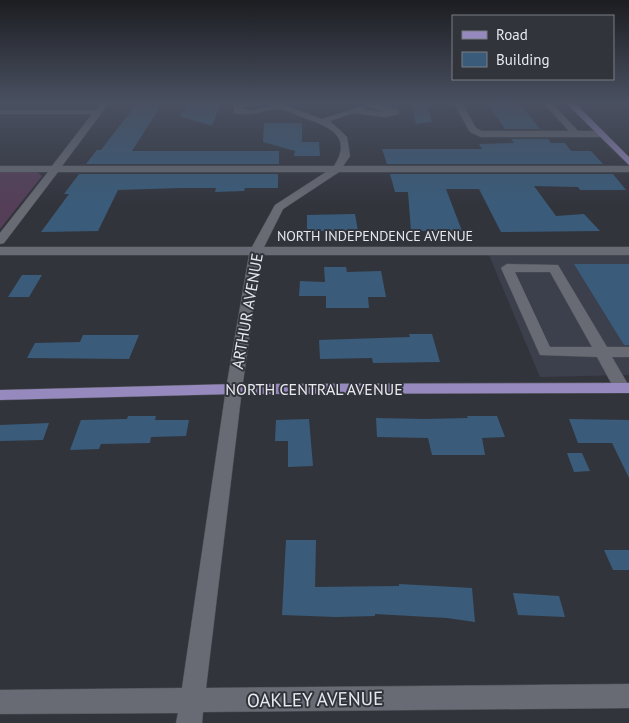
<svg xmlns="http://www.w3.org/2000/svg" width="629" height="723" viewBox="0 0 629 723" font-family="'PT Sans',sans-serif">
  <rect width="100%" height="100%" fill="#32343c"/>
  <path fill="#3c3f4c" d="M 489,255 L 629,255 L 629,375 L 540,377 Z"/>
  <path fill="#553f58" d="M 0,172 L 37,172 L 42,176 L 0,229 Z"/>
  <path fill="#3a5c7a" d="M 137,103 L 151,103 L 149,107 L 160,107 L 132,151 L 279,151 L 279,164 L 86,164 L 97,150 L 101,150 Z
    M 221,103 L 212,126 L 179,116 L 188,104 Z
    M 411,103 L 426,103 L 432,122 L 416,124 Z
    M 519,103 L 540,129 L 505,129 L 488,104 Z
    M 264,123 L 302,123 L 302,142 L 319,142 L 320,156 L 294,156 L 295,151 L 263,142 Z
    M 511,139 L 548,139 L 551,143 L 565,143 L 571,151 L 591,151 L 603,164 L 387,164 L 382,149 L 482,149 L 479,144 L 514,143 Z
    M 79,174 L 278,174 L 278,188 L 245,188 L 244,191 L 215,192 L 216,188 L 180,188 L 118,190 L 98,231 L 41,232 L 69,194 L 64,194 Z
    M 390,174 L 613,174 L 626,190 L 580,190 L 578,187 L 534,186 L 556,216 L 584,214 L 600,231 L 501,232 L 479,189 L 446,189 L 462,231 L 411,231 L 408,192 L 395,192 Z
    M 355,214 L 358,231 L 307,231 L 307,215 Z
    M 574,264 L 629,264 L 629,345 L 624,345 Z
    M 324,267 L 346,267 L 347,272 L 381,271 L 386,297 L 368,297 L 369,308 L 326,308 L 326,296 L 299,296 L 300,281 L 325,282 Z
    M 22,275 L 42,275 L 29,297 L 8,297 Z
    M 409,334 L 432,334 L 440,362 L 373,363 L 372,358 L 320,359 L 319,340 L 410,337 Z
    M 83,335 L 139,335 L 129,359 L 27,358 L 35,343 L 80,342 Z
    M 128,416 L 156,416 L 155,420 L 189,420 L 186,436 L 151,437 L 150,443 L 101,444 L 99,449 L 70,450 L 81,420 L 127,419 Z
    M 467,416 L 497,416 L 505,437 L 482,438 L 485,455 L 432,455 L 428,438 L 377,437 L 376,418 L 424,419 L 468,418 Z
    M 309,419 L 313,466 L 288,467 L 288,441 L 275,441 L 276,420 Z
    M 569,419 L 629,420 L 629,478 L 612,443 L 578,443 Z
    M 49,423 L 43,440 L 0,441 L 0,425 Z
    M 567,453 L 582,453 L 590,471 L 574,472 Z
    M 286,540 L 316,540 L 315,587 L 399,586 L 399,584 L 472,588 L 475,622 L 447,618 L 375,614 L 375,616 L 336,617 L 282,615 Z
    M 604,550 L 629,550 L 629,570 L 613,570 Z
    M 513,593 L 559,596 L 565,617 L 518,615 Z"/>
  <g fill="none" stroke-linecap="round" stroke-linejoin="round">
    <g stroke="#4f5158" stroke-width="1">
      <path id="minor" d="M 101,103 L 109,103 L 62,166 L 334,166 C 354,135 327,126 302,117 C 296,115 287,110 280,109 C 263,109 253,117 234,113 L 234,105 L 255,103 L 241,108 L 250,111 L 272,106 L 266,103 L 278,103 L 322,119 L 362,106 L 366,108 L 364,110 L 387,112 L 367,106 L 367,103 L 376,103 L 399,110 L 399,114 L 384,117 L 354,113 L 330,121 L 347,137 L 350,156 L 343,166 L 629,166 L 629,172 L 339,172 L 283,209 L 264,247 L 629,247 L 629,255 L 261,255 L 242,389 L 206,688 L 629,684 L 629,708 L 203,712 L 202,723 L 176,723 L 178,713 L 0,714 L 0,690 L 182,688 L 226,389 L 249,255 L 0,255 L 0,247 L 252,247 L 275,205 L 326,172 L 58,172 L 4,243 L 0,244 L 0,233 L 48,172 L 0,172 L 0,166 L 52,166 L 92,114 L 0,114 L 0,110 L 96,110 Z
        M 454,103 L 462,103 L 476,128 L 482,131 L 569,131 L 543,103 L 552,103 L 578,131 L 601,131 L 605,134 L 601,137 L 481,137 L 470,132 Z
        M 507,264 L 558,265 L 607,347 L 629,347 L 629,357 L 612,357 L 629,386 L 628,392 L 616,392 L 597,357 L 540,355 L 501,268 ZM 515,272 L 550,272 L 592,347 L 550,347 Z"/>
    </g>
    <g stroke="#4f5158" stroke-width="1">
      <path id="major" d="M 566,103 L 575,103 L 629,157 L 629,165 Z
        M 629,383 L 629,393 L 234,394 L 0,400 L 0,390 L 234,384 Z"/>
    </g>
    <use href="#minor" fill="#686b73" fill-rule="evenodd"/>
    <use href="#major" fill="#9689bd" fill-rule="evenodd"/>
  </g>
  <linearGradient id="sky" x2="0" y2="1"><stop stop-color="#1c1d21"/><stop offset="0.5" stop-color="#495061"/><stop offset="1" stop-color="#495061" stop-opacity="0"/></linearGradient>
  <rect width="629" height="205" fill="url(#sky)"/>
  <g text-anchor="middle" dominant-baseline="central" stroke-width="4" stroke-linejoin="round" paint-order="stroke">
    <g font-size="14" fill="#e7e9ee" stroke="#32343c">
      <text x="375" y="236">NORTH INDEPENDENCE AVENUE</text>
    </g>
    <g font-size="16" fill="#e7e9ee" stroke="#32343c">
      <text transform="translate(247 311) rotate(-80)">ARTHUR AVENUE</text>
      <text x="314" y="389">NORTH CENTRAL AVENUE</text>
    </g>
    <g font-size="19" fill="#e7e9ee" stroke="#32343c">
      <text transform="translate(315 699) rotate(-1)">OAKLEY AVENUE</text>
    </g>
  </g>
  <rect x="452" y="15" width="162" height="65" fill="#32343c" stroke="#7a7c83"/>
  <rect x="462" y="31" width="25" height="8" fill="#9689bd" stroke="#7a7c83"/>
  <text x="496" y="40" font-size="15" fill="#e7e9ee">Road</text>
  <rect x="462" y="52" width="25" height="15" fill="#3a5c7a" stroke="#7a7c83"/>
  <text x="496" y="65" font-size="15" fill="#e7e9ee">Building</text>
</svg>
